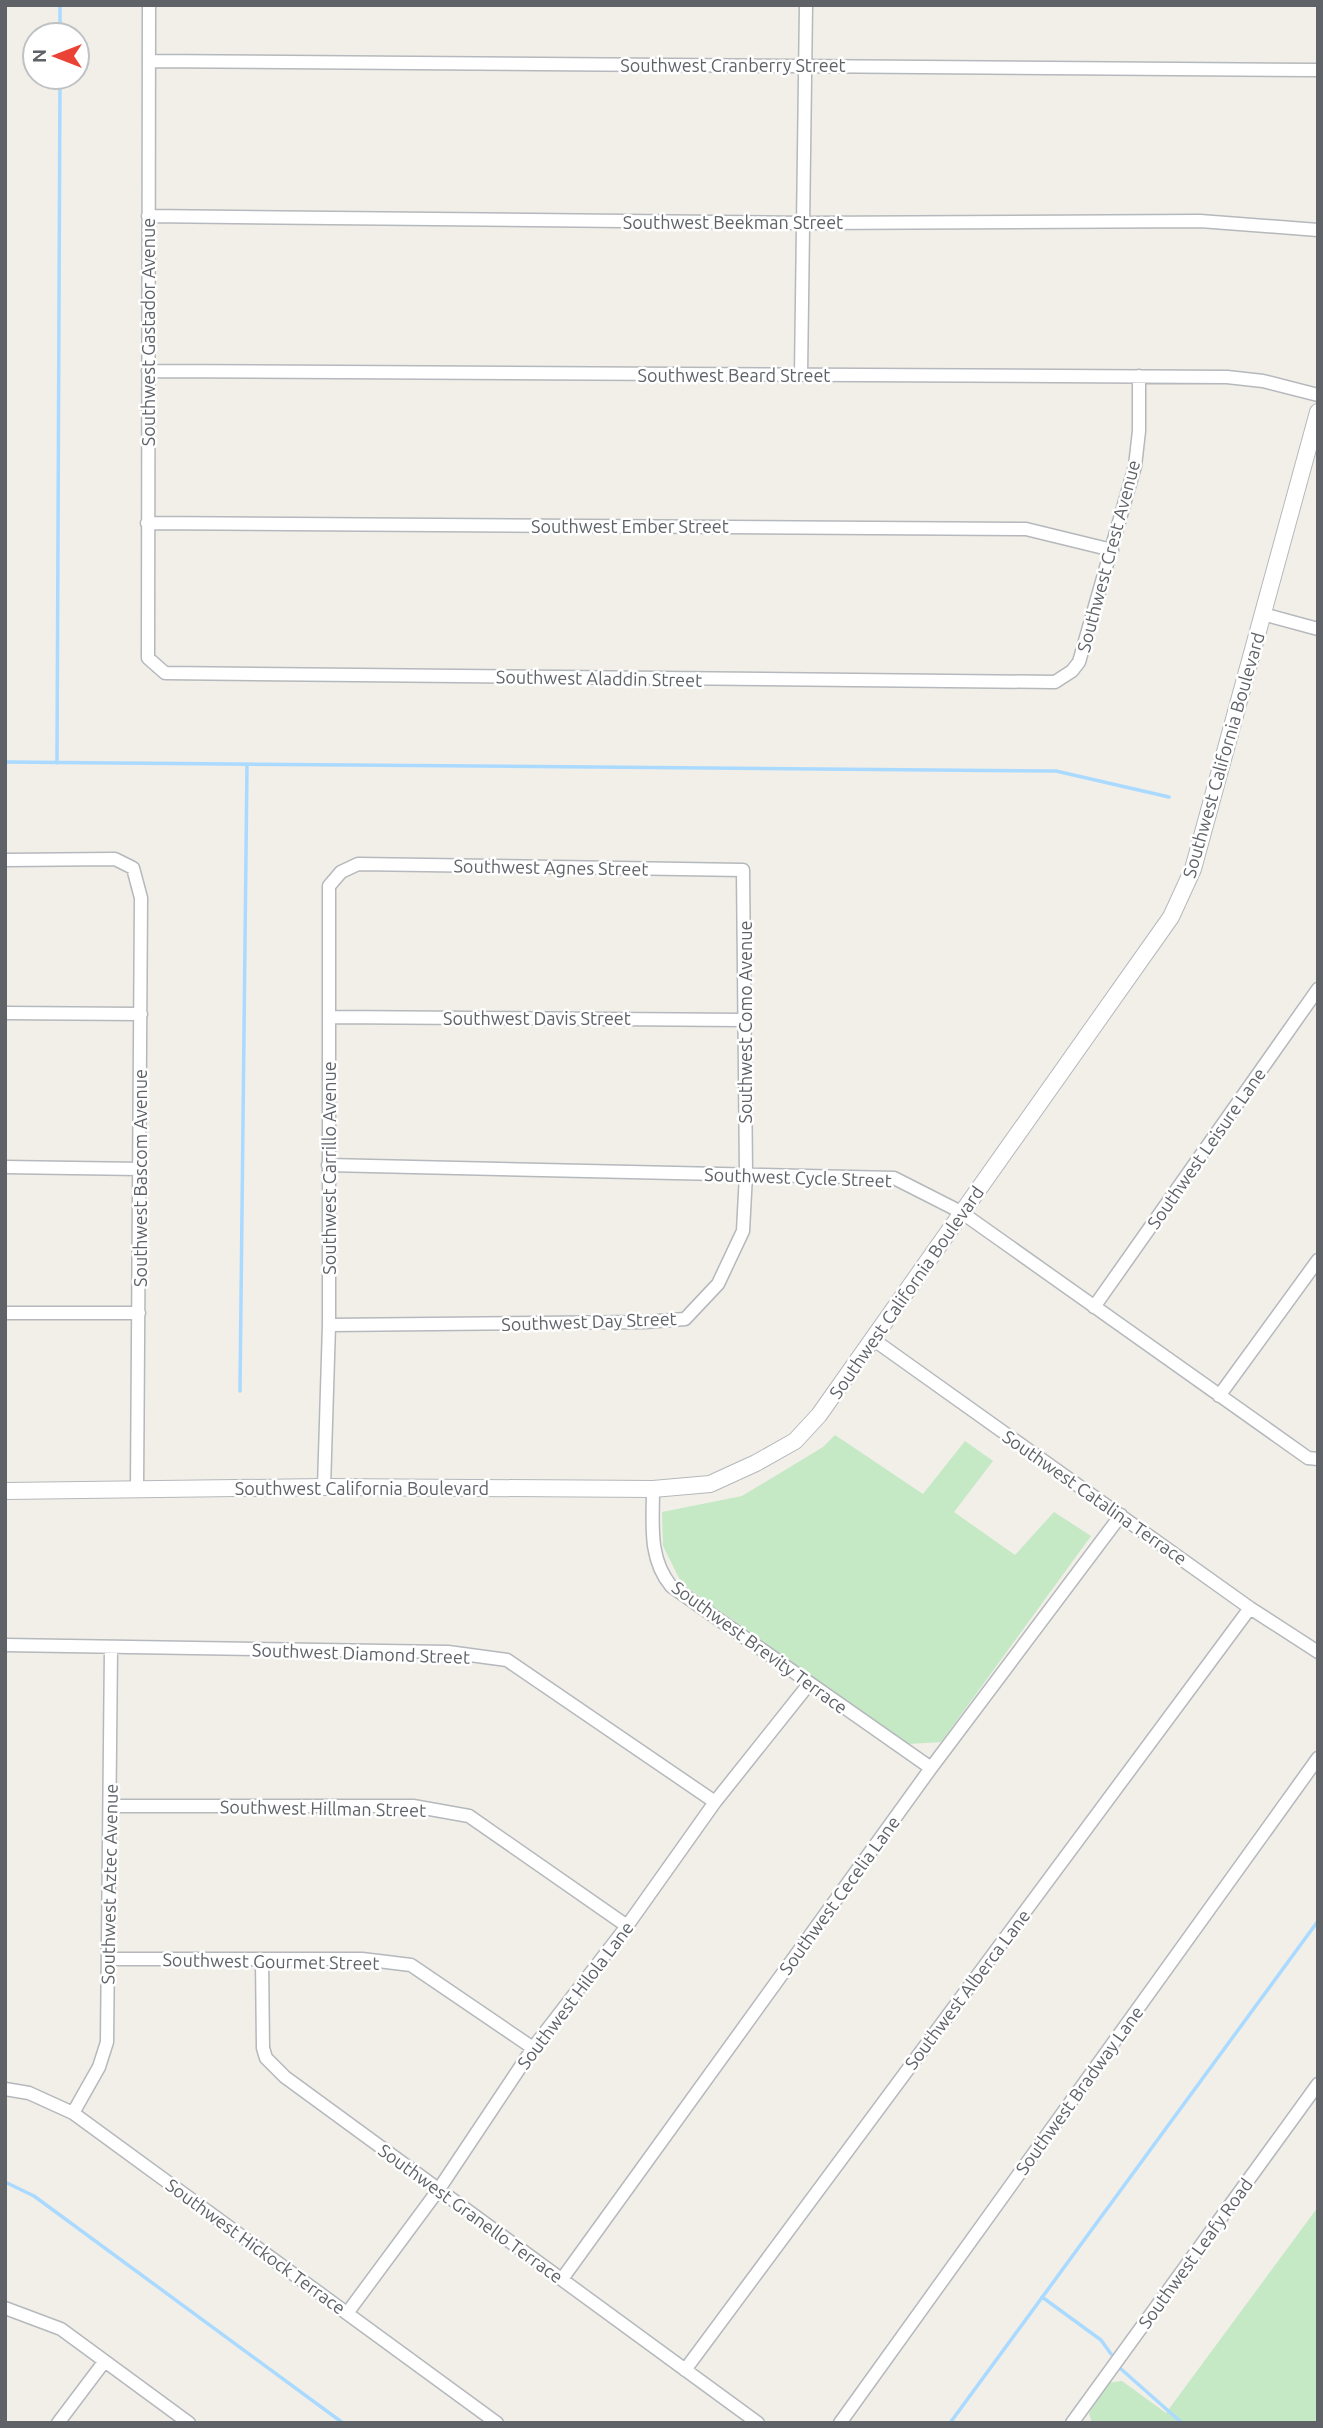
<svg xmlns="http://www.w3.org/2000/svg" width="1323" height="2428" viewBox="0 0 1323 2428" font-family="Ubuntu,sans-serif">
  <rect width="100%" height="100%" fill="#f1efe8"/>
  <path fill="#c5e8c5" d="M 835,1435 L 923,1494 L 965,1441 L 993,1461 L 954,1512 L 1015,1555 L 1054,1512 L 1091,1536 L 941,1742 L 908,1744 L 682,1584 L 663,1546 L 662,1512 L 742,1496 L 823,1447 Z
    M 1318,2207 L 1318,2423 L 1092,2423 L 1089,2413 L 1107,2383 L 1122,2381 L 1166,2413 Z"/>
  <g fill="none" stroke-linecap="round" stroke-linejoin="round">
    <path stroke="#aadaff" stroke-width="3.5" d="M 60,35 L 60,5
      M 5,762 L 1056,771 L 1169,797
      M 57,763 L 60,77
      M 240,1391 L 247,764
      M 5,2182 L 34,2196 L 343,2423
      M 1042,2297 L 1101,2340 L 1111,2354
      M 1121,2369 L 1182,2423
      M 950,2423 L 1318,1921"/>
    <g stroke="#b5b8bc" stroke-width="15">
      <path id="minor" d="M 149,5 L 148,658 L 165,673 L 1055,682 L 1072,671 L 1079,662 L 1135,466 L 1139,431 L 1139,376
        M 149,61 L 1318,70
        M 148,216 L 804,223 L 1200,221 L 1318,230
        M 148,371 L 1227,377 L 1263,381 L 1318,395
        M 801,375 L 806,5
        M 147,523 L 1026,529 L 1112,550
        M 1263,614 L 1318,629
        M 5,860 L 115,859 L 133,868 L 141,898 L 137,1489
        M 5,1013 L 141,1014
        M 329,1017 L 745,1020
        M 328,1165 L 894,1178 L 961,1212 L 1308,1458 L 1318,1459
        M 5,1167 L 140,1169
        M 1094,1307 L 1318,989
        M 5,1313 L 139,1313
        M 874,1340 L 1250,1608 L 1318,1652
        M 1219,1396 L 1318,1260
        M 324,1487 L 329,1325 L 329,886 L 341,872 L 358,864 L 743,870 L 746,1174 L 743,1231 L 718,1284 L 685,1319 L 645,1322 L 329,1325
        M 653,1489 C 653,1524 648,1558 671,1586 L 931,1768
        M 5,1645 L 448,1652 L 507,1660 L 715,1802
        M 111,1806 L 413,1806 L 469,1816 L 627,1926
        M 109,1959 L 362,1959 L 411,1965 L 533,2048
        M 262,1960 L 263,2048 L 266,2058 L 285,2077 L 758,2423
        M 5,2089 L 29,2093 L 73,2113 L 497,2423
        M 73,2113 L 99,2067 L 107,2042 L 111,1647
        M 562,2279 L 931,1768 L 1121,1515
        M 5,2308 L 61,2329 L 189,2423
        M 348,2312 L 439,2189 L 533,2048 L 627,1926 L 715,1802 L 809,1684
        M 685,2370 L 1250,1608
        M 58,2423 L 104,2362
        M 840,2423 L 1318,1758
        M 1072,2423 L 1318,2084"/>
    </g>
    <g stroke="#b5b8bc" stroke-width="18">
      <path id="tertiary" d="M 5,1491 L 324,1487 L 653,1489 L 710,1484 L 756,1463 L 795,1441 L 819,1415 L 1171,917 L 1193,869 L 1318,412"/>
    </g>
    <use href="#minor" stroke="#fff" stroke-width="12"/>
    <use href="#tertiary" stroke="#fff" stroke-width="16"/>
  </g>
  <g text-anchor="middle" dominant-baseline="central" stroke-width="5" stroke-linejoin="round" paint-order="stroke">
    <g font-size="18" fill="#5f6368" stroke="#fff">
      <text x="733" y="65">Southwest Cranberry Street</text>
      <text x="733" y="222">Southwest Beekman Street</text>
      <text transform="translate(148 332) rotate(-90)">Southwest Gastador Avenue</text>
      <text x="734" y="375">Southwest Beard Street</text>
      <text x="630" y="526">Southwest Ember Street</text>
      <text transform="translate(1108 556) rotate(-75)">Southwest Crest Avenue</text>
      <text transform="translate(599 678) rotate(1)">Southwest Aladdin Street</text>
      <text transform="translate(1223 755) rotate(-74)">Southwest California Boulevard</text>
      <text transform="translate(551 867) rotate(1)">Southwest Agnes Street</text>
      <text x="537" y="1018">Southwest Davis Street</text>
      <text transform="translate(745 1022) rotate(-90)">Southwest Como Avenue</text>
      <text transform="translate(1206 1148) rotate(-55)">Southwest Leisure Lane</text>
      <text transform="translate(329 1168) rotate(-90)">Southwest Carrillo Avenue</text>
      <text transform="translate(798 1177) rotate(2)">Southwest Cycle Street</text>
      <text transform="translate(140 1178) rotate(-90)">Southwest Bascom Avenue</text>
      <text transform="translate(906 1292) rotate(-55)">Southwest California Boulevard</text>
      <text transform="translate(589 1321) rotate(-2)">Southwest Day Street</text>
      <text x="362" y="1488">Southwest California Boulevard</text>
      <text transform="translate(1095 1497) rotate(35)">Southwest Catalina Terrace</text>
      <text transform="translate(760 1647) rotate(36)">Southwest Brevity Terrace</text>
      <text transform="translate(361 1653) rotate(2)">Southwest Diamond Street</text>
      <text transform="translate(323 1808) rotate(1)">Southwest Hillman Street</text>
      <text transform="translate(109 1884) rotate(-89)">Southwest Aztec Avenue</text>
      <text transform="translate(839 1895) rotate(-54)">Southwest Cecelia Lane</text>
      <text transform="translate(271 1961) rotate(1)">Southwest Gourmet Street</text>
      <text transform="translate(967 1989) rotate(-53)">Southwest Alberca Lane</text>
      <text transform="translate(575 1995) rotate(-53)">Southwest Hilola Lane</text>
      <text transform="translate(1079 2090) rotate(-54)">Southwest Bradway Lane</text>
      <text transform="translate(471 2213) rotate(36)">Southwest Granello Terrace</text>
      <text transform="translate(256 2246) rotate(36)">Southwest Hickock Terrace</text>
      <text transform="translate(1195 2253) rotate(-54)">Southwest Leafy Road</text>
    </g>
  </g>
  <rect width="1323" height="2428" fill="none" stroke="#5f6368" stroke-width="14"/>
  <g transform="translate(56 56) rotate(270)"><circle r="33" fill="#ffffff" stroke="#bfc1c3" stroke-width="2"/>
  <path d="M0-5L12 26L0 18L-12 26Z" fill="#ea4335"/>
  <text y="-10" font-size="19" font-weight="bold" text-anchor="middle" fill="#5f6368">N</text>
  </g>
</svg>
